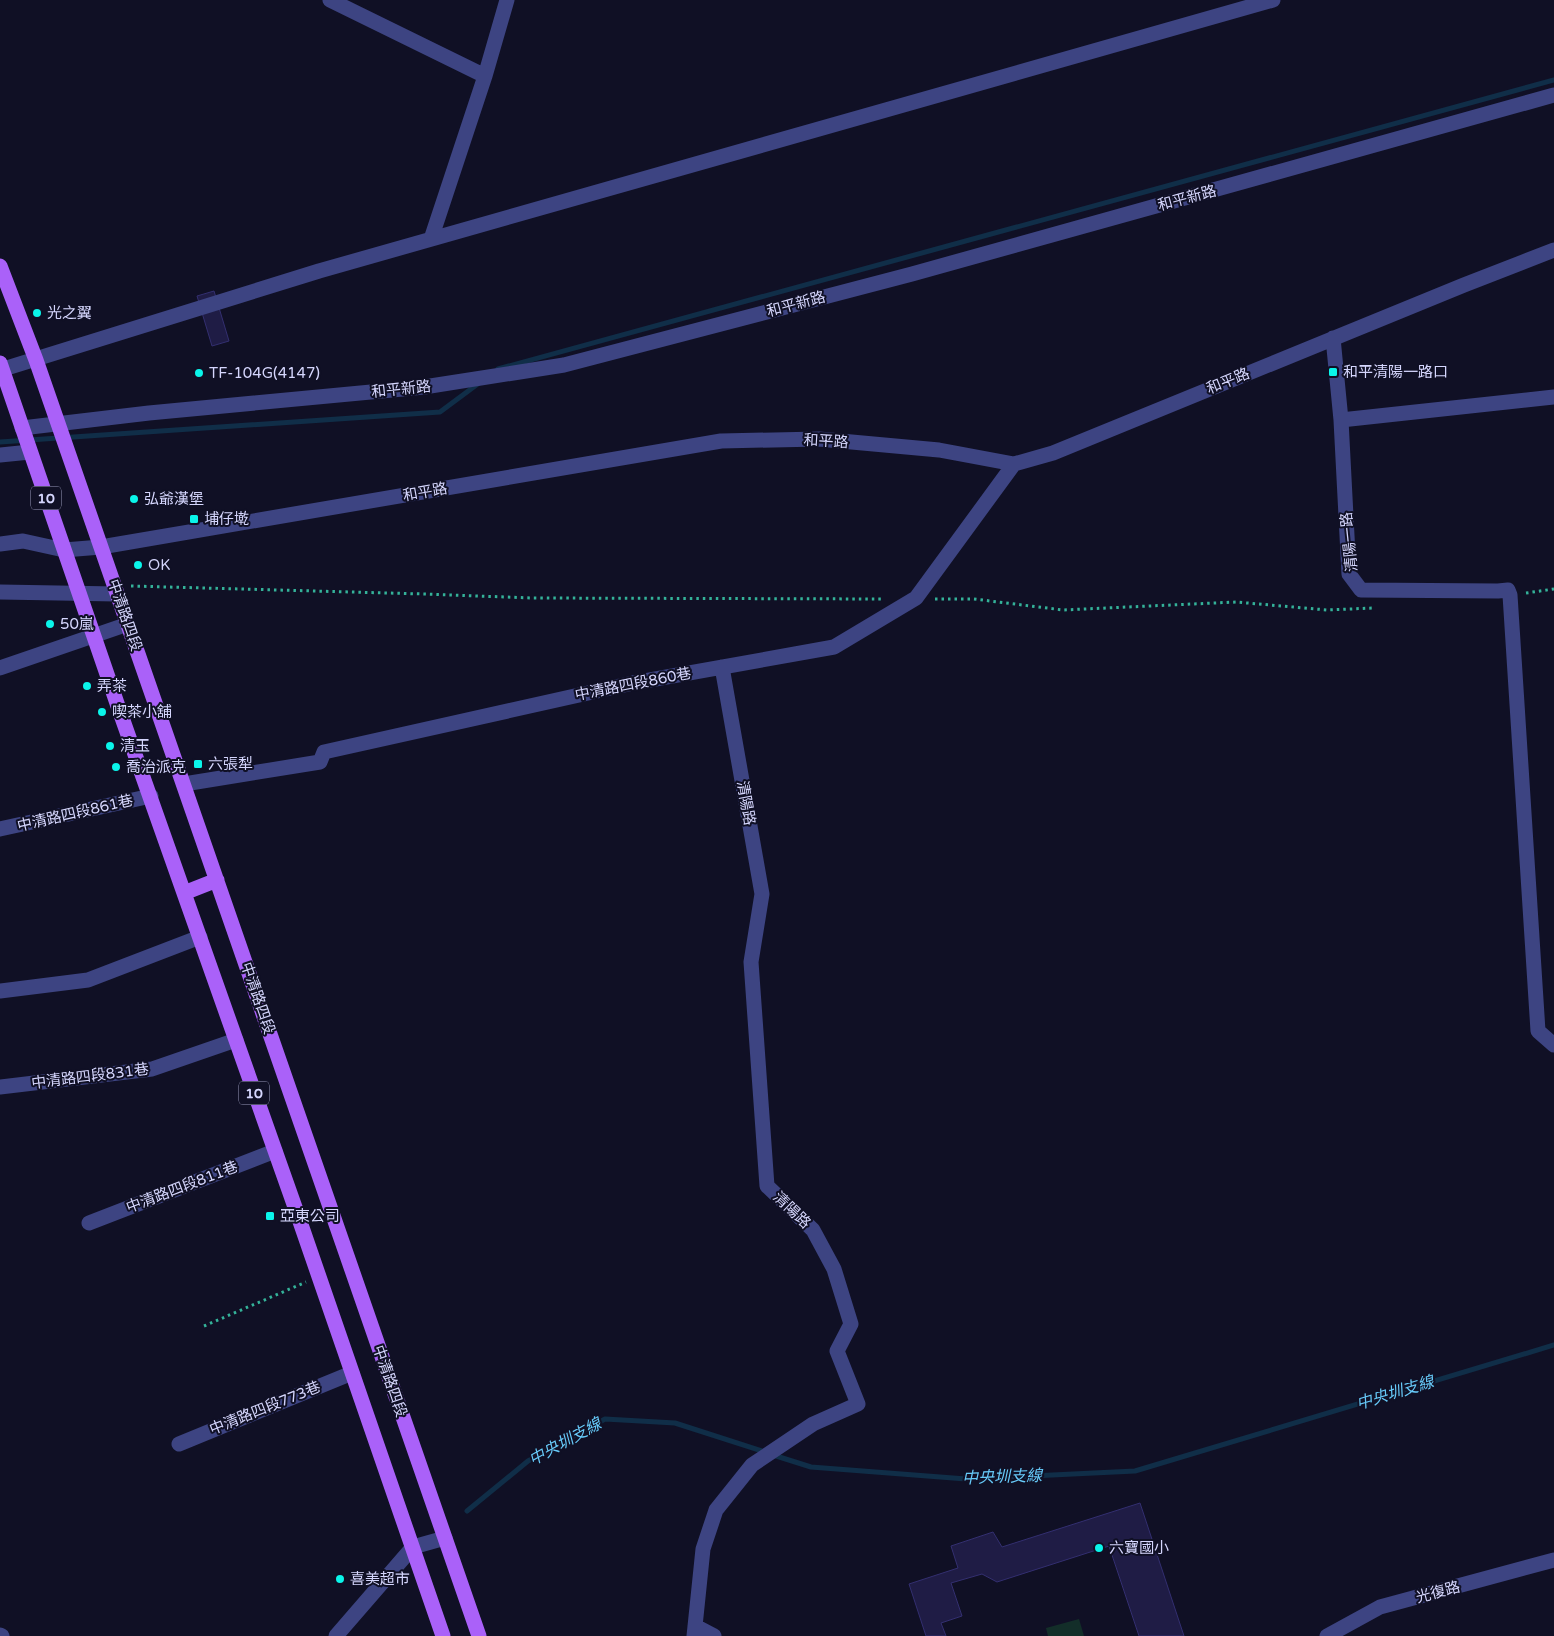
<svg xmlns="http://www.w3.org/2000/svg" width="1554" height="1636" viewBox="0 0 1554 1636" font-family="'Varela Round','Noto Sans TC',sans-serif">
  <rect width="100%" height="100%" fill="#101025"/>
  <path fill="#132e29" d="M 1079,1619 L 1084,1636 L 1048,1636 L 1046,1628 Z"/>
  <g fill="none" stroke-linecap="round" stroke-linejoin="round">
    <path stroke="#102e48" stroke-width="5" d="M 498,369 L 1554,80
      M 0,442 L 440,412 L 479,383
      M 773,1455 L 811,1467 L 966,1479 L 1135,1471 L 1554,1345
      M 467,1511 L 528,1461 L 605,1419 L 675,1423 L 765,1452"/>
  </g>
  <path fill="#1f1c45" stroke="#332f70" d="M 214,291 L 229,341 L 212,346 L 197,296 Z
    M 1140,1503 L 1184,1636 L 1139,1636 L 1109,1546 L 997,1582 L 982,1574 L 951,1583 L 962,1616 L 941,1623 L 946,1636 L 926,1636 L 909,1584 L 958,1568 L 951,1546 L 993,1532 L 1002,1547 Z"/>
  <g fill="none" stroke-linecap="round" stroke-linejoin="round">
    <path stroke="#34b299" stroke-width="3" stroke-dasharray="2.5 4" stroke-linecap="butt" d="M 131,586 L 424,594 L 532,598 L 884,599
      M 1526,593 L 1554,589
      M 935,599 L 974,599 L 1063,610 L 1236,602 L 1327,610 L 1373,608
      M 204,1326 L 306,1282"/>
    <path stroke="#3d4482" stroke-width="15" d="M 330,0 L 485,76
      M 431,239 L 485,76 L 507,0
      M 1333,338 L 1341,420 L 1349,574 L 1361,590 L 1498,591 L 1508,590 L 1510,595 L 1538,1031 L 1554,1045
      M 0,370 L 319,271 L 1273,0
      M 1341,420 L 1554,397
      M 22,428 L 149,413 L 424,387 L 564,365 L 912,274 L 1554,95
      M 0,455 L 30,452
      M 0,544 L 23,541 L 64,550 L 101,547 L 721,441 L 819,439 L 939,450 L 1014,464 L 1053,453 L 1464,285 L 1554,250
      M 0,592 L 117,594
      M 0,668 L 128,624
      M 184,784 L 320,762 L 324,752 L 633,683 L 834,647 L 916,598 L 1014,464
      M 0,829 L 151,796
      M 0,991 L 88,980 L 200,937
      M 0,1087 L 152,1069 L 236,1040
      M 89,1223 L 275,1151
      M 179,1444 L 352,1373
      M 695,1626 L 714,1636
      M 0,1635 L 2,1636
      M 336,1636 L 413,1547 L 445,1538
      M 694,1636 L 703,1549 L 716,1510 L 752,1465 L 813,1424 L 858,1404 L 837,1351 L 851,1324 L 834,1269 L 813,1230 L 767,1186 L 751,962 L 762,894 L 722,667
      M 1327,1636 L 1380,1607 L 1554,1560"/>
    <path stroke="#aa61f9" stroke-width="15" d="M 0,266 L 36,360 L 479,1636
      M 0,363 L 120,712 L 296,1210 L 443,1636
      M 184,893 L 217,880"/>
  </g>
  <g fill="#0af5ea" stroke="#101025" stroke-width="2">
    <circle cx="37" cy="313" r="5"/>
    <rect x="1328" y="367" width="10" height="10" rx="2.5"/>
    <circle cx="199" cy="373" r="5"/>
    <circle cx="134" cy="499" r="5"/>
    <rect x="189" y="514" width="10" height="10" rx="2.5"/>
    <circle cx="138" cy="565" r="5"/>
    <circle cx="50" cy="624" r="5"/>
    <circle cx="87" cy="686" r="5"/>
    <circle cx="102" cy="712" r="5"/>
    <circle cx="110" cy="746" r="5"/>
    <rect x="193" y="759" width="10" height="10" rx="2.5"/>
    <circle cx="116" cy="767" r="5"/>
    <rect x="265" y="1211" width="10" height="10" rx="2.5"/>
    <circle cx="1099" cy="1548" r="5"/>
    <circle cx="340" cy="1579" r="5"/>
  </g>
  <g text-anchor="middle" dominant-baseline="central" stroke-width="4" stroke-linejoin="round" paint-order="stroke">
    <g fill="#101025" stroke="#9a9bbc" stroke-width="1">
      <rect x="31" y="486.5" width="30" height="23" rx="4"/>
      <rect x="239" y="1081.5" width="30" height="23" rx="4"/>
    </g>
    <g font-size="14" font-weight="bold" fill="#d5d6fd">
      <text x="46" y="498">10</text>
      <text x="254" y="1093">10</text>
    </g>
    <g font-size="15" fill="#d5d6fd" stroke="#101025">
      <text transform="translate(1187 198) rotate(-15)">和平新路</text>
      <text transform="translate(796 304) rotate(-15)">和平新路</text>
      <text transform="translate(1228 381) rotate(-22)">和平路</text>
      <text transform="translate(401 389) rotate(-6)">和平新路</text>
      <text transform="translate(826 441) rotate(3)">和平路</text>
      <text transform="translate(425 492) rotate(-10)">和平路</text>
      <text transform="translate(1349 542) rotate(-96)">清陽一路</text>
      <text transform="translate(125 615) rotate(71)">中清路四段</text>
      <text transform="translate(633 684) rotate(-11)">中清路四段860巷</text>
      <text transform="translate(746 803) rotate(80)">清陽路</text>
      <text transform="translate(75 813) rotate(-13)">中清路四段861巷</text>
      <text transform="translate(258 998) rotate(71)">中清路四段</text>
      <text transform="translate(90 1076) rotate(-7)">中清路四段831巷</text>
      <text transform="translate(182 1187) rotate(-21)">中清路四段811巷</text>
      <text transform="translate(792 1210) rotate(44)">清陽路</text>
      <text transform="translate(390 1381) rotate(71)">中清路四段</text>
      <text transform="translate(265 1408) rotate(-22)">中清路四段773巷</text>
      <text transform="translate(1438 1592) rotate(-15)">光復路</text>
    </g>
    <g font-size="15" fill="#d5d6fd" stroke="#101025" text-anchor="start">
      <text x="47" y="313">光之翼</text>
      <text x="1343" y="372">和平清陽一路口</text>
      <text x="209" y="373">TF-104G(4147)</text>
      <text x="144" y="499">弘爺漢堡</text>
      <text x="204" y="519">埔仔墘</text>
      <text x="148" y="565">OK</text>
      <text x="60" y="624">50嵐</text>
      <text x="97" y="686">弄茶</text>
      <text x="112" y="712">喫茶小舖</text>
      <text x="120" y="746">清玉</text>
      <text x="208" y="764">六張犁</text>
      <text x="126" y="767">喬治派克</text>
      <text x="280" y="1216">亞東公司</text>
      <text x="1109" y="1548">六寶國小</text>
      <text x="350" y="1579">喜美超市</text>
    </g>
    <g font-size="16" font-style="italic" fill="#67caf9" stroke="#101025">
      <text transform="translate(1395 1393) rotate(-17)">中央圳支線</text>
      <text transform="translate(565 1442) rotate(-29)">中央圳支線</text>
      <text transform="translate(1002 1477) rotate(-2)">中央圳支線</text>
    </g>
  </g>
</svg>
